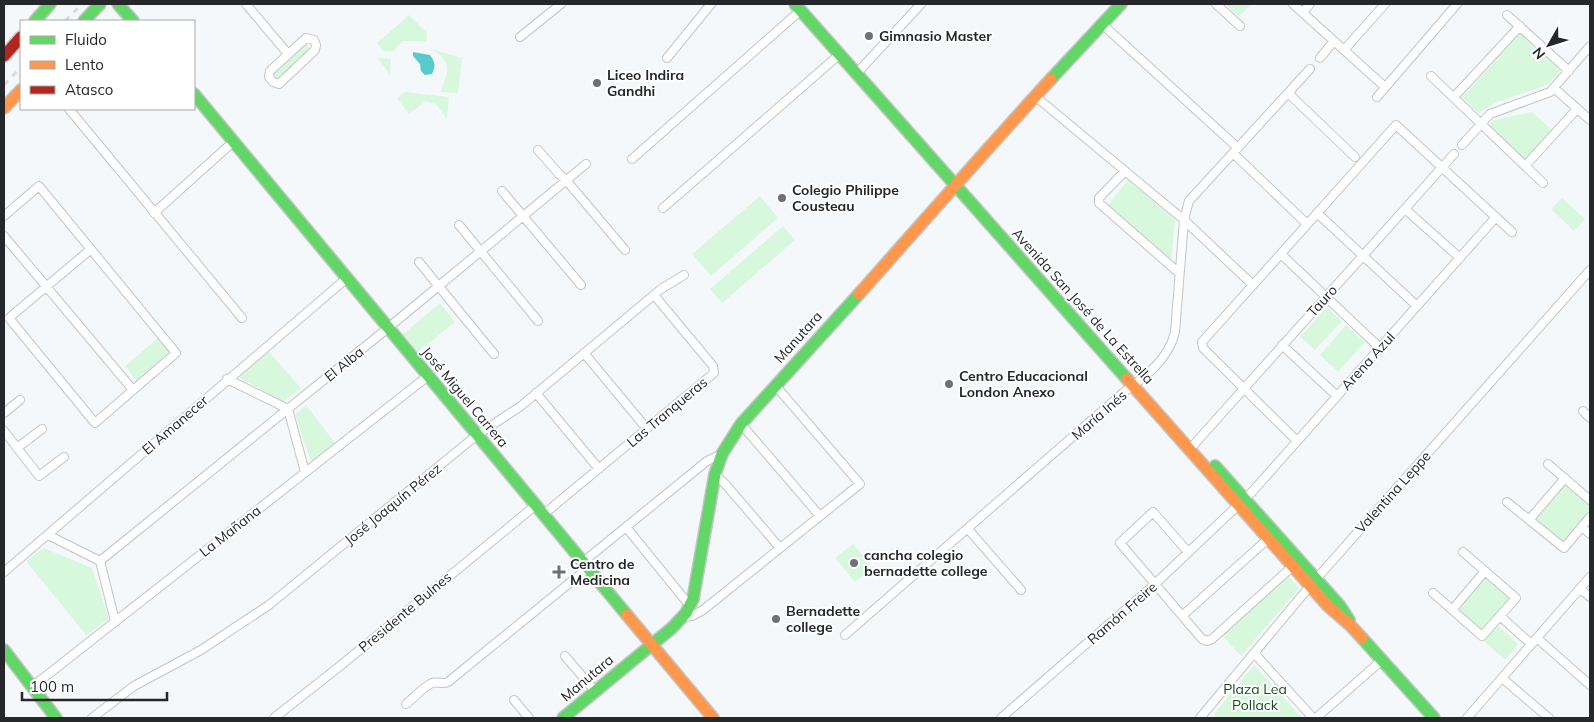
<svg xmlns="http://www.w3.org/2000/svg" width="1594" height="722" viewBox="0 0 1594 722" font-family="Mulish,sans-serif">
  <rect width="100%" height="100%" fill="#f5f8fb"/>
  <path fill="#d8f8dd" d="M 1225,4 L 1251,4 L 1239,17 Z
    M 409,15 L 427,33 L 426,41 L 403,41 L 393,51 L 383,51 L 377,43 Z
    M 1520,33 L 1561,70 L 1547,85 L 1495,103 L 1479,113 L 1462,98 Z
    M 306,43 L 311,50 L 278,80 L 271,74 Z
    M 431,49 L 462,58 L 458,93 L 440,92 C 449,72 453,61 431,49 Z
    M 378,58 L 391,59 L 390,75 Z
    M 405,92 L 449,97 L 447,119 L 436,104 L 426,101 L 409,114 L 397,98 Z
    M 1532,112 L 1552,130 L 1525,160 L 1488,126 L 1493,120 Z
    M 1128,180 L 1175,220 L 1171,262 L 1107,206 Z
    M 760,196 L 778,218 L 711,276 L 692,254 Z
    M 1562,198 L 1585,219 L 1574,231 L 1551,209 Z
    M 783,226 L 795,240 L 722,303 L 710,289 Z
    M 440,303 L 455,322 L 418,352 L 403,334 Z
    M 1327,307 L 1342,321 L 1315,350 L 1300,337 Z
    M 1346,325 L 1365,342 L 1338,372 L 1320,355 Z
    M 158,338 L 171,354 L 137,381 L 125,366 Z
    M 268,351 L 301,388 L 283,402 L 237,376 Z
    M 306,405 L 336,444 L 312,464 L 295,415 Z
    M 1566,483 L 1590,504 L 1590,512 L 1563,543 L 1535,518 Z
    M 853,544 L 873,568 L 855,582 L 835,558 Z
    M 44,548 L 92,568 L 109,619 L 86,635 L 26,561 Z
    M 1287,574 L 1299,588 L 1241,656 L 1221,634 Z
    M 1486,575 L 1512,598 L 1482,632 L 1456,609 Z
    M 1497,625 L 1518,644 L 1505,660 L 1483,640 Z
    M 1254,665 L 1302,718 L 1218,718 L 1214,714 Z"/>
  <path fill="#57cace" d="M 413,52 L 430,55 C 435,62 436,66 432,74 L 425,75 L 421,71 L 420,64 L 413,56 Z"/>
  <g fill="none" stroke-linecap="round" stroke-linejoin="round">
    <g stroke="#c3c5c8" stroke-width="10">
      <path id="street" d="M 246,4 L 288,54
        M 1216,4 L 1240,26
        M 1293,4 L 1385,87
        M 1303,12 L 1310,4
        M 1507,15 L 1569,71
        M 1102,24 L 1238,148
        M 520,37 L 561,4
        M 306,38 L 314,40 L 316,45 L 315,50 L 279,84 L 273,82 L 269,77 L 270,71 Z
        M 1344,50 L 1385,4
        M 667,58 L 711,4
        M 1320,58 L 1334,41
        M 857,73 L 921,4
        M 1431,76 L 1543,183
        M 1554,88 L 1590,120
        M 1288,93 L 1355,157
        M 1035,96 L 1184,220 L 1253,285
        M 1377,97 L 1457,4
        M 1454,97 L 1520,26
        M 69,109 L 242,318
        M 1462,145 L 1490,114 L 1550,92 L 1590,46
        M 538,150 L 559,174 L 566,180 L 625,250
        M 1233,153 L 1307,224
        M 632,159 L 801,10
        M 1525,166 L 1577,109
        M 1125,171 L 1099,198 L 1099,203 L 1179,273
        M 502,191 L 581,285
        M 663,208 L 840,54
        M 1405,209 L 1460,258
        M 154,213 L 233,142
        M 1317,213 L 1417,306
        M 4,216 L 39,186 L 176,353 L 95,423 L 9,318 L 91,249
        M 459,225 L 538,321
        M 4,236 L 133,390
        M 1281,254 L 1380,348
        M 419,262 L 494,354
        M 1282,345 L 1337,396
        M 584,353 L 647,429
        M 227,379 L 288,409 L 305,472
        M 536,393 L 599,469
        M 1583,411 L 1590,418
        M 4,413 L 20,400
        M 741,424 L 820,516
        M 4,431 L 39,476 L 64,457
        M 1297,441 L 1203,348 L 1202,342 L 1396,125 L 1512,232
        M 17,448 L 42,429
        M 1190,449 L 1454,154
        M 1548,464 L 1590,500
        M 715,474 L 727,486 L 780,548
        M 1507,502 L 1564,548 L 1590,517
        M 544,514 L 714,373 L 713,366 L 654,295
        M 1529,520 L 1565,478
        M 626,527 L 690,606
        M 1582,527 L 1590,534
        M 968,529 L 1021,590
        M 48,535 L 100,561 L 115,621
        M 1188,552 L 1153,512 L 1120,543 L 1202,639 L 1207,641 L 1212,639 L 1293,566
        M 100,561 L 388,328 L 586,164
        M 583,562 L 707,461 L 722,454
        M 4,572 L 347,278
        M 1580,589 L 1590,597
        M 1433,593 L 1482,636 L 1516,598 L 1463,552
        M 1452,610 L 1485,571
        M 1182,616 L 1269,538
        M 1500,616 L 1531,644
        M 682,617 L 692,616 L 703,610 L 860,484 L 775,385
        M 845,635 L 1124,392 C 1145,377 1169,359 1175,332 L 1184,220 L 1189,201 L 1310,69
        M 1537,638 L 1590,685
        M 1254,653 L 1313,718
        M 565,656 L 595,691
        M 1502,678 L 1549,718
        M 32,687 L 428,376
        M 514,700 L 529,718
        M 406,704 C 414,698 423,687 432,683 C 438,681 442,685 448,682 L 588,568
        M 92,718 L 134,686 L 201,650 L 269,605 L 477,435 L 521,406 L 661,289 L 684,275
        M 274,718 L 340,666 L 536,505
        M 1001,718 L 1155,584 L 1252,492 L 1496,217
        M 1200,718 L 1310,586 L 1590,270
        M 1316,718 L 1382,660
        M 1467,718 L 1590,577"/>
    </g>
    <g stroke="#c3c5c8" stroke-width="14">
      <path id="fast" d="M 118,4 L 133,21
        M 795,4 L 1127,379
        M 35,21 L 50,4
        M 84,21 L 100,4
        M 1051,79 L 1121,4
        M 194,94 L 627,615
        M 1215,466 L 1340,606 L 1349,620
        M 1362,638 L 1434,718
        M 4,650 L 56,718
        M 563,718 L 672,628 L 686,613 L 693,599 L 715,474 L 722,454 L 741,424 L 859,294"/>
    </g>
    <g stroke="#c3c5c8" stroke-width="14">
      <path id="slow" d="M 4,108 L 21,90
        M 859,294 C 923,222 986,150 1051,79
        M 1127,379 L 1328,606 L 1351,626 L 1362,638
        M 627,615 L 713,718"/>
    </g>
    <g stroke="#c3c5c8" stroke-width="14">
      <path id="jam" d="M 4,56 L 21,37"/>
    </g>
    <use href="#street" stroke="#fefefe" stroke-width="8"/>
    <use href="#fast" stroke="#63d668" stroke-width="11"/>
    <use href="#slow" stroke="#ff974d" stroke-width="11"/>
    <use href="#jam" stroke="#b3261e" stroke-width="11"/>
    <path stroke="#dadadc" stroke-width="3" stroke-dasharray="6 6" stroke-linecap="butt" d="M 65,21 L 82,4
      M 4,85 L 21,67"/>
  </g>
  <g fill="#6e7073" stroke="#fff" stroke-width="2">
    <circle cx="869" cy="36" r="5"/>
    <circle cx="597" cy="83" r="5"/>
    <circle cx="782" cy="198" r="5"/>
    <circle cx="949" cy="384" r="5"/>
    <circle cx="854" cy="563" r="5"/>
    <path d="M556.5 564.5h5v5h5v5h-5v5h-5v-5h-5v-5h5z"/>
    <circle cx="776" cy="619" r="5"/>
  </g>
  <g text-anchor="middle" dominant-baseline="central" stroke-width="4" stroke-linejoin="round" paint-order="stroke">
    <g font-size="14" font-weight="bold" fill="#25272a" stroke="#fff" text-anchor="start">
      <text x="879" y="36">Gimnasio Master</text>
      <text x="607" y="75">Liceo Indira<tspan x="607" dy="16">Gandhi</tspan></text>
      <text x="792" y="190">Colegio Philippe<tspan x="792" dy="16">Cousteau</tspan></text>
      <text x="959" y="376">Centro Educacional<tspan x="959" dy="16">London Anexo</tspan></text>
      <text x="864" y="555">cancha colegio<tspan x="864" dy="16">bernadette college</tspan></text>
      <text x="570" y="564">Centro de<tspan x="570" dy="16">Medicina</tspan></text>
      <text x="786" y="611">Bernadette<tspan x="786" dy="16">college</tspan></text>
    </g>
    <g font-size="14" fill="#25272a" stroke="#fff">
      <text transform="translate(1322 301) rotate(-48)">Tauro</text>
      <text transform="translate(1083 306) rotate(48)">Avenida San José de La Estrella</text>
      <text transform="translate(798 337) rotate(-48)">Manutara</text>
      <text transform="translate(1368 361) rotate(-48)">Arena Azul</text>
      <text transform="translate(344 364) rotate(-39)">El Alba</text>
      <text transform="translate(465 397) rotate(50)">José Miguel Carrera</text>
      <text transform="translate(667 412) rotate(-40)">Las Tranqueras</text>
      <text transform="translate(1099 415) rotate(-41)">María Inés</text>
      <text transform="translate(175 425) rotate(-41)">El Amanecer</text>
      <text transform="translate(1393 492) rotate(-48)">Valentina Leppe</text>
      <text transform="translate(393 504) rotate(-39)">José Joaquín Pérez</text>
      <text transform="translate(230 531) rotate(-38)">La Mañana</text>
      <text transform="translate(405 612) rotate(-40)">Presidente Bulnes</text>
      <text transform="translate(1122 613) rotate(-41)">Ramón Freire</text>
      <text transform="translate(587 678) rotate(-40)">Manutara</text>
    </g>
    <g font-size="14" fill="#16491e" stroke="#fff">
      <text x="1255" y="689">Plaza Lea<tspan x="1255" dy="16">Pollack</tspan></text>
    </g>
  </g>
  <rect width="1594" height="722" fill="none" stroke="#25272a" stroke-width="10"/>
  <rect x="20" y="20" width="175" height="90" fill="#ffffff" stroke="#a8a9aa"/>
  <rect x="30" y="36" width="25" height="8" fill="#63d668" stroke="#a8a9aa"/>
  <text x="65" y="45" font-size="15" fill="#25272a">Fluido</text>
  <rect x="30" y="61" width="25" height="8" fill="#ff974d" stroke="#a8a9aa"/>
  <text x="65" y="70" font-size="15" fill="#25272a">Lento</text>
  <rect x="30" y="86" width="25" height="8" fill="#b3261e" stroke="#a8a9aa"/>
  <text x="65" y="95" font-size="15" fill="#25272a">Atasco</text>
  <g transform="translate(1549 45) rotate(231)" stroke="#ffffff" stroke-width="4" paint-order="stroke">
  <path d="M0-4L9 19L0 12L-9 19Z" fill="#25272a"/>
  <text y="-8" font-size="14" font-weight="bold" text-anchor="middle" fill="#25272a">N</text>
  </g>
  <path d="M22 692v8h145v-8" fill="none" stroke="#25272a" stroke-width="2.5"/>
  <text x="30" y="692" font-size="15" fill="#25272a" stroke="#ffffff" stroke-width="4" paint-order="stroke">100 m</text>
</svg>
